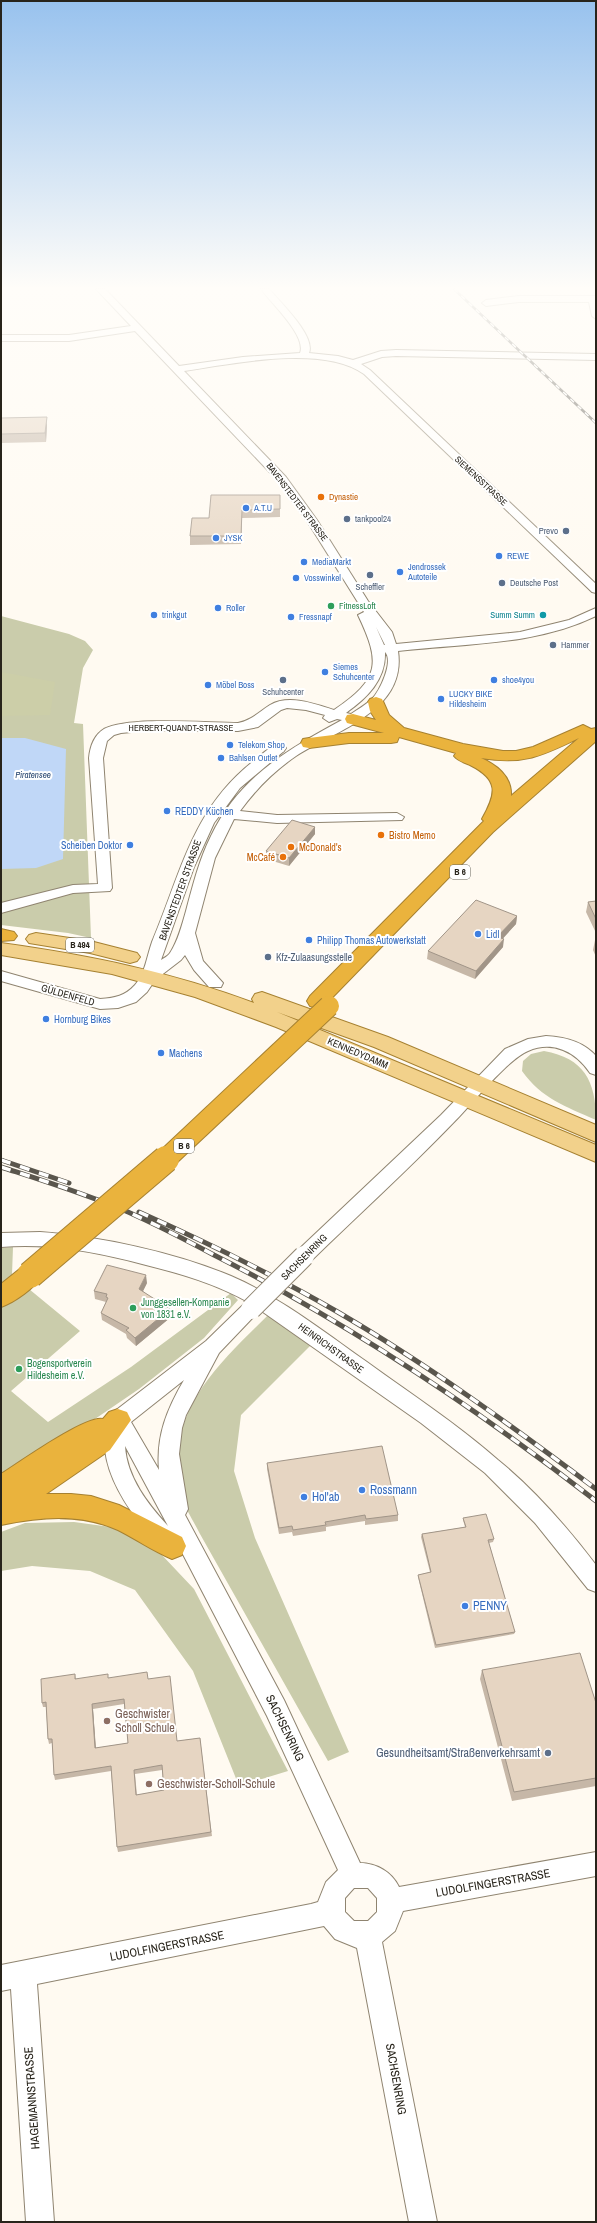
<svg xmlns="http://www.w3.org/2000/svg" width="597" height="2223" viewBox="0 0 597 2223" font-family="'Archivo Narrow',sans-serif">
  <rect width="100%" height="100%" fill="#fffaf1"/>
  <path fill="#caccab" d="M 1,616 L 69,634 L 85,641 L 93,650 L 83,668 L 74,723 L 83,724 L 91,938 L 68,933 L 1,925 Z
    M 544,1051 C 584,1058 596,1081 596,1120 C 565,1106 542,1099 522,1071 L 523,1061 L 531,1054 Z
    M 13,1247 L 12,1275 L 80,1331 L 11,1391 L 48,1422 L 131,1367 L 231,1293 L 238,1300 L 204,1338 L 139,1389 L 1,1483 L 1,1248 Z
    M 276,1307 L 320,1336 L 241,1415 L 234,1471 L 255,1538 L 349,1752 L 328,1761 L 200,1534 C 194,1522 186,1510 182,1498 C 177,1486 177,1472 177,1459 C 180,1393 233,1351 276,1307 Z
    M 74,1522 L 118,1528 L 160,1553 L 194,1589 L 288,1771 L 239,1786 L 193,1671 L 135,1590 L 90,1571 L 32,1566 L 1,1571 L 1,1532 L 25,1523 Z"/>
  <path fill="#cccea8" d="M 1,672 L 55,682 L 50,715 L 1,716 Z"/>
  <path fill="#c0d7f7" d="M 1,738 L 25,738 L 66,749 L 63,859 L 36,868 L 1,869 Z"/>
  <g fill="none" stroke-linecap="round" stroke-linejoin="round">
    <g stroke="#8f8470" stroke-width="2">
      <path id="minor" d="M 96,289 L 105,289 L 179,366 L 243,357 L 300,353 C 307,336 271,303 261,289 L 269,289 C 280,302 316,336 309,353 L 338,356 L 353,360 L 381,351 L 396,350 L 596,354 L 596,360 L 396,356 L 382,357 L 361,364 L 370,370 L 596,584 L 596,593 L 592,592 L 364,374 C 323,344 231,364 184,371 L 286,477 L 317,520 L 368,601 L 392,632 L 396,644 L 520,632 L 569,620 L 596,608 L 596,616 C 534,646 465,643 398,651 C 407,711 336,730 296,756 C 274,771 256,789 240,811 L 277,815 L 397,813 L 404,817 L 402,820 L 277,823 L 234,819 L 215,858 L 195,933 L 203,961 L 223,983 L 221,987 L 209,987 L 194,970 L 185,955 L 181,960 L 155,980 L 147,992 L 136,1002 L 118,1008 L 100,1009 L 1,981 L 1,971 L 100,999 C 115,998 125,996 135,985 C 145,974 147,956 152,942 C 181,874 192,808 255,760 C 264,753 273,742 284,745 L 286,748 L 284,751 L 240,788 L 214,823 L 194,867 L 161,960 C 164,958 168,956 170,953 C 178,941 182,925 186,911 C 193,885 199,860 211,836 C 239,777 287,750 342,720 L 337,719 L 329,722 L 323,718 L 325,715 L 306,710 L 287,708 L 281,710 L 258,727 L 238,731 L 152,730 L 121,733 L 114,735 L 107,741 L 103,758 L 112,888 L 110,891 L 73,893 L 1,913 L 1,903 L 73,885 L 98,884 L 89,758 C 90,747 94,735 104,729 C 131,716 206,723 238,723 C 252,720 259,712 270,705 C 289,694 315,704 334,710 C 380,679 381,663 358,615 L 364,612 L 307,521 L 278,481 L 135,331 L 69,341 L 1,341 L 1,335 L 69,335 L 131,326 ZM 376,627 L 385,645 L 384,645 ZM 385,652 C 394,661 380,691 371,700 C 365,705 357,710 351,714 L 346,713 C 367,698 386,680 385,652 Z
        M 519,296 L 596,296 L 596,319 L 592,316 L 589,302 L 519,302 L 486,306 L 482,303 L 486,300 Z
        M 546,1036 C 564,1037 583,1041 596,1056 L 596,1075 L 590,1073 C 576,1052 553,1040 528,1051 C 508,1059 471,1105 454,1122 C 408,1170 358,1215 311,1261 L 304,1263 L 297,1261 L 295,1256 L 297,1251 L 441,1115 L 505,1049 L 528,1039 Z
        M 40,1232 C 99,1236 177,1253 231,1276 C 280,1297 324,1332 367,1362 C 411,1394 457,1424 498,1460 C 535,1490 567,1527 596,1565 L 596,1592 L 588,1589 L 535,1523 L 485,1473 L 421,1423 L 260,1310 L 219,1353 L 186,1415 L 182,1428 L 179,1454 L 188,1509 L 185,1515 L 284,1700 L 360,1863 C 376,1863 392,1872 399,1887 L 596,1852 L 596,1876 L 403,1911 L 395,1931 L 382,1942 L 437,2222 L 409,2222 L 357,1948 L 335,1939 L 324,1926 L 37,1984 L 54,2222 L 26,2222 L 11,1989 L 1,1991 L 1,1965 L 311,1904 L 318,1902 L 326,1882 L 338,1870 L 267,1716 L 175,1539 L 173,1545 L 165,1548 C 153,1543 146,1532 139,1522 C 117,1493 93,1451 111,1414 L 206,1341 L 244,1304 L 248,1302 C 216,1284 182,1274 146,1265 C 97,1252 51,1243 1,1247 L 1,1233 ZM 184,1380 C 167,1409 156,1436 159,1470 L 131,1422 ZM 125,1446 L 168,1526 C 148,1504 127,1478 125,1446 ZM 354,1888 L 368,1888 L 377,1898 L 377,1912 L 368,1921 L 354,1921 L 345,1912 L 345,1898 Z"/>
    </g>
    <g stroke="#a68131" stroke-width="2">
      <path id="major" d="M 36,933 L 90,941 L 137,953 L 140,957 L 137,961 L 130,963 L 90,953 L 29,943 L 26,939 L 29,935 Z
        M 1,943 C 88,955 172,972 254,1003 L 252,999 L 255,994 L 262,992 L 388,1037 L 596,1125 L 596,1142 L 374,1047 L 277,1012 L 596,1145 L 596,1162 L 276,1027 L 195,997 L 112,974 L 1,955 Z"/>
    </g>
    <g stroke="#a68131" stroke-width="2">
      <path id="highway" d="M 376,697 L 382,699 L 389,715 L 404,728 L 463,744 L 503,751 L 516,751 L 533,747 L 583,725 L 591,729 L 596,728 L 596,741 L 493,832 L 324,1006 L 317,1008 L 310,1006 L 307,1001 L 310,996 L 484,821 L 482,819 C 496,794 500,780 470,765 C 465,763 458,761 454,756 L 456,753 L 399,737 L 397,742 L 391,743 L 349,743 L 309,748 L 303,747 L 301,743 L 303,739 L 309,738 L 349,733 L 384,733 L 347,723 L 345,719 L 347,715 L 353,714 L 376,720 L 370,711 L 368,702 L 370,699 ZM 579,738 L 511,796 C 512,777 497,765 481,758 C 524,765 542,756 579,738 Z
        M 1,929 L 14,932 L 17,936 L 14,940 L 1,941 Z
        M 30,1266 L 39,1268 L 42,1275 C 35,1288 15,1302 1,1307 L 1,1284 L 21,1268 Z
        M 118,1409 L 127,1412 L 131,1420 L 110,1450 L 46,1494 L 71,1494 L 91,1496 L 119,1505 L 182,1537 L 186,1546 L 182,1555 L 172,1559 C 153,1551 136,1539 118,1530 C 80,1513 41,1517 1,1525 L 1,1474 C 17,1464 87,1414 103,1419 L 109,1412 Z"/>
    </g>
    <use href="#minor" fill="#fff" fill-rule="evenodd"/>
    <use href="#major" fill="#f2d18b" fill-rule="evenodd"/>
    <use href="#highway" fill="#eab33d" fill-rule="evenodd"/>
    <g stroke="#5a564d" stroke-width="2.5">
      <path id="rail-far2" d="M 454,289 L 596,423"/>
    </g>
    <g stroke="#5a564d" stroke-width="4">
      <path id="rail-far1" d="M 1,1160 L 2,1160"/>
    </g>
    <g stroke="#5a564d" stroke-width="5">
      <path id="rail" d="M 1,1160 L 69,1183
        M 1,1167 C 44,1181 86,1194 128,1212 C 157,1225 186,1240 214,1255 C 350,1324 476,1408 596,1501
        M 139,1212 C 206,1242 272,1274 336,1311 C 427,1364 512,1426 596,1489"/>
    </g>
    <use href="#rail-far2" stroke="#fff" stroke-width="1.5" stroke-dasharray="5" stroke-linecap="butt"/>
    <use href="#rail-far1" stroke="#fff" stroke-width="2.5" stroke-dasharray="8" stroke-linecap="butt"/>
    <use href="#rail" stroke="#fff" stroke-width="3.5" stroke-dasharray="10" stroke-linecap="butt"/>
    <g stroke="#8f8470" stroke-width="22" stroke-linecap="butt">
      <path id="minor-bridge" d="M 251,1309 L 304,1256"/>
    </g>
    <g stroke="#a68131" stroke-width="22" stroke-linecap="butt">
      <path id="highway-bridge-far1" d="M 165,1160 L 329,1006"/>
    </g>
    <g stroke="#a68131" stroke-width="28" stroke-linecap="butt">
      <path id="highway-bridge" d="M 30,1275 L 166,1159"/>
    </g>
    <use href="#minor-bridge" stroke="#fff" stroke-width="20"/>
    <use href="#highway-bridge-far1" stroke="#eab33d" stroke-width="20"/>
    <use href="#highway-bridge" stroke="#eab33d" stroke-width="26"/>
  </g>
  <path fill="#c6b7a7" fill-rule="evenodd" d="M 1,418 L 47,425 L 46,442 L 1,443 Z
    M 280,495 L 280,517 L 242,518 L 241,544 L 190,545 L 190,536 L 209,518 Z
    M 315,827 L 315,834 L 289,866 L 266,859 L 266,851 Z
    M 596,901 L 596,933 L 586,912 L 588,902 Z
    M 517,916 L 516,924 L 502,939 L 503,947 L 475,979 L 427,959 L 428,951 Z
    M 596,939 L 596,957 L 593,950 L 595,940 Z
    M 147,1283 L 143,1291 L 171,1317 L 136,1346 L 127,1338 L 126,1334 L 102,1320 L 101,1313 L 106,1302 L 95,1299 L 94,1291 Z
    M 267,1463 L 398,1515 L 398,1521 L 365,1525 L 365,1521 L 326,1527 L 326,1531 L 293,1536 L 292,1532 L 279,1534 L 267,1469 Z
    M 463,1518 L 494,1539 L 493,1542 L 489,1543 L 515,1632 L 514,1634 L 435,1648 L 418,1577 L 418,1575 L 430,1572 L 421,1537 L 422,1534 L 465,1527 L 463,1520 Z
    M 482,1670 L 596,1703 L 596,1786 L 512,1801 L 480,1679 Z
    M 75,1674 L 76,1679 L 109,1678 L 148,1679 L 177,1741 L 200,1738 L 212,1836 L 118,1852 L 117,1847 L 111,1771 L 55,1780 L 54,1775 L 52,1743 L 49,1744 L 48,1739 L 46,1707 L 43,1707 L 42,1703 ZM 124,1704 L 128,1743 L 96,1748 L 93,1709 ZM 162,1770 L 164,1790 L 137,1795 L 135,1774 Z"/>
  <path fill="#a19588" d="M 47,417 L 47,425 L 46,442 L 45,433 Z
    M 242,510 L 242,518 L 241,544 L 241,536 Z
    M 315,827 L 315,834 L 289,866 L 289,858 Z
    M 517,916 L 516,924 L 497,945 L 497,937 Z
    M 504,939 L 503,947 L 475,979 L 476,971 Z
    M 146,1275 L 147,1283 L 140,1297 L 139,1289 Z
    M 170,1309 L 171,1317 L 136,1346 L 135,1338 Z
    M 92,1704 L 93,1709 L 96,1752 L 95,1748 Z"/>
  <path fill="#e6d5c2" stroke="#a19588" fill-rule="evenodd" d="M 47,417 L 45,433 L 1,434 L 1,418 Z
    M 211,495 L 280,495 L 280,509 L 242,510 L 241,536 L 190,536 L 192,518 L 209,518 Z
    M 292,820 L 315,827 L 289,858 L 266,851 Z
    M 476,900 L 517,916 L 497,937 L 504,939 L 476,971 L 428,951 Z
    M 596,901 L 596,919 L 588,902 Z
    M 107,1265 L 146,1275 L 139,1289 L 170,1309 L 135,1338 L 126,1330 L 129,1328 L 101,1313 L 108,1298 L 106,1297 L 107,1294 L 94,1291 Z
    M 382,1446 L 398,1515 L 366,1519 L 365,1515 L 325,1522 L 326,1525 L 293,1530 L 292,1526 L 279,1528 L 267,1463 Z
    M 486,1514 L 494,1539 L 488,1540 L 515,1632 L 436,1645 L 418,1575 L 431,1572 L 422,1534 L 466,1527 L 463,1518 Z
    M 580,1653 L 596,1703 L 596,1778 L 514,1792 L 482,1670 Z
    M 147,1672 L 148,1679 L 170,1676 L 177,1741 L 200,1738 L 211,1832 L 117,1847 L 111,1766 L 54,1775 L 52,1739 L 48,1739 L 46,1702 L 42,1703 L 41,1679 L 75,1674 L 75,1679 L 108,1674 L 108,1678 ZM 124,1699 L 128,1743 L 95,1748 L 92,1704 ZM 162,1765 L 164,1790 L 136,1795 L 134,1770 Z"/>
  <linearGradient id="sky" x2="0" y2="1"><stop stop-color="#98c2ee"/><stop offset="0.48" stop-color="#fffdf9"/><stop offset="1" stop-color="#fffdf9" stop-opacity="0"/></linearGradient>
  <rect width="597" height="600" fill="url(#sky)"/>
  <g fill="#e8710a" stroke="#fff" stroke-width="1.5">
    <circle cx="321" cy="497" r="4"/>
    <circle cx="381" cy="835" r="4"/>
    <circle cx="291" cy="847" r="4"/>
    <circle cx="283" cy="857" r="4"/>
  </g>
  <g fill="#3f7fe0" stroke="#fff" stroke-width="1.5">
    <circle cx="246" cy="508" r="4"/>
    <circle cx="216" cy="538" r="4"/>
    <circle cx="499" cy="556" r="4"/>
    <circle cx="304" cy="562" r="4"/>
    <circle cx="400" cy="572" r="4"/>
    <circle cx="296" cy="578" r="4"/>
    <circle cx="218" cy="608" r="4"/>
    <circle cx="154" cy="615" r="4"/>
    <circle cx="291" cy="617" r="4"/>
    <circle cx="325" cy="672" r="4"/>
    <circle cx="494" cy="680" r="4"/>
    <circle cx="208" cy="685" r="4"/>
    <circle cx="441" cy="699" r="4"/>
    <circle cx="230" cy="745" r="4"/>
    <circle cx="221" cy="758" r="4"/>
    <circle cx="167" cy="811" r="4"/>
    <circle cx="130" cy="845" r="4"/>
    <circle cx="478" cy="934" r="4"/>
    <circle cx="309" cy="940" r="4"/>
    <circle cx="46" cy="1019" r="4"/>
    <circle cx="161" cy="1053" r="4"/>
    <circle cx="362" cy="1490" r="4"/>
    <circle cx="304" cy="1497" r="4"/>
    <circle cx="465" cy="1606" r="4"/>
  </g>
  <g fill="#5c6f8a" stroke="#fff" stroke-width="1.5">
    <circle cx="347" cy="519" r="4"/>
    <circle cx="566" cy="531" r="4"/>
    <circle cx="370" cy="575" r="4"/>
    <circle cx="502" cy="583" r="4"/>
    <circle cx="553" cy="645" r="4"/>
    <circle cx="283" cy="680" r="4"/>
    <circle cx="268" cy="957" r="4"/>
    <circle cx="548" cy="1753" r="4"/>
  </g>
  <g fill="#2e9e5b" stroke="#fff" stroke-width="1.5">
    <circle cx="331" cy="606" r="4"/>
    <circle cx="133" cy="1308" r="4"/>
    <circle cx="19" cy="1369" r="4"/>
  </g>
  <circle fill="#0f9aa8" stroke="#fff" stroke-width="1.5" cx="543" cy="615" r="4"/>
  <g fill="#8d6e63" stroke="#fff" stroke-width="1.5">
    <circle cx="107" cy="1721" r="4"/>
    <circle cx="149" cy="1784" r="4"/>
  </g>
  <g text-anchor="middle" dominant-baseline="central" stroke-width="4" stroke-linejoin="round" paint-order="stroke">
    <g font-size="9" fill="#28241b" stroke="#fff">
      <text transform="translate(481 481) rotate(43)">SIEMENSSTRASSE</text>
      <text transform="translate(297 502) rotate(53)">BAVENSTEDTER STRASSE</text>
      <text x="181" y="728">HERBERT-QUANDT-STRASSE</text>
    </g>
    <g font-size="9" fill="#c56008" stroke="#fff" text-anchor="start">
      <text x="329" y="497">Dynastie</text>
    </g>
    <g font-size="9" fill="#366cbe" stroke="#fff" text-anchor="start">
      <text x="254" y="508">A.T.U</text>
      <text x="224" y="538">JYSK</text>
      <text x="507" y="556">REWE</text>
      <text x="312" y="562">MediaMarkt</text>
      <text x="408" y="567">Jendrossek<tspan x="408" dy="10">Autoteile</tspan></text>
      <text x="304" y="578">Vosswinkel</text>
      <text x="226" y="608">Roller</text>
      <text x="162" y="615">trinkgut</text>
      <text x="299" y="617">Fressnapf</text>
      <text x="333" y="667">Siemes<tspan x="333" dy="10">Schuhcenter</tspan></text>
      <text x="502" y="680">shoe4you</text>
      <text x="216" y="685">Möbel Boss</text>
      <text x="449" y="694">LUCKY BIKE<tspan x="449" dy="10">Hildesheim</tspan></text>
      <text x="238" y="745">Telekom Shop</text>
      <text x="229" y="758">Bahlsen Outlet</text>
    </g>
    <g font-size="9" fill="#4e5e75" stroke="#fff" text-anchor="start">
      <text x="355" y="519">tankpool24</text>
      <text x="558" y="531" text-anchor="end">Prevo</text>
      <text x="510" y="583">Deutsche Post</text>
      <text x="370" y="587" text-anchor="middle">Scheffler</text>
      <text x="561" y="645">Hammer</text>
      <text x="283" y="692" text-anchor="middle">Schuhcenter</text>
    </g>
    <g font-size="9" fill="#27864d" stroke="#fff" text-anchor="start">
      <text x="339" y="606">FitnessLoft</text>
    </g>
    <g font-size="9" fill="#0d838f" stroke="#fff" text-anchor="end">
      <text x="535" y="615">Summ Summ</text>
    </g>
    <g font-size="9" font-style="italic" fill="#24436d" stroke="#fff">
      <text x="33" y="775">Piratensee</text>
    </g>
    <g fill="#fff" stroke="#68665f" stroke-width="1">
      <rect x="450" y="865" width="20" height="14" rx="3"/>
      <rect x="66" y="938" width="28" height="14" rx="3"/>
      <rect x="174" y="1139" width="20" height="14" rx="3"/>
    </g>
    <g font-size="9" font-weight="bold" fill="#28241b">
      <text x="460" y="872">B 6</text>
      <text x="80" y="945">B 494</text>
      <text x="184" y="1146">B 6</text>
    </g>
    <g font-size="10" fill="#366cbe" stroke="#fff" text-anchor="start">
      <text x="175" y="811">REDDY Küchen</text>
      <text x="122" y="845" text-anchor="end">Scheiben Doktor</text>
      <text x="486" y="934">Lidl</text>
      <text x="317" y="940">Philipp Thomas Autowerkstatt</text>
      <text x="54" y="1019">Hornburg Bikes</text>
      <text x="169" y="1053">Machens</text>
    </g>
    <g font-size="10" fill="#c56008" stroke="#fff" text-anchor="start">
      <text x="389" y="835">Bistro Memo</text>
      <text x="299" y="847">McDonald's</text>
      <text x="275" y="857" text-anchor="end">McCafé</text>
    </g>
    <g font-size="10" fill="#28241b" stroke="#fff">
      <text transform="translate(180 890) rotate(-70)">BAVENSTEDTER STRASSE</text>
      <text transform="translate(68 995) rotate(16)">GÜLDENFELD</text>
      <text transform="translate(358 1053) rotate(23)">KENNEDYDAMM</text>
      <text transform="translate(304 1257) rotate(-45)">SACHSENRING</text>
      <text transform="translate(331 1348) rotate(36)">HEINRICHSTRASSE</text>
    </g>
    <g font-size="10" fill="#4e5e75" stroke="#fff" text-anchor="start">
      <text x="276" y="957">Kfz-Zulaasungsstelle</text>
    </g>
    <g font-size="10" fill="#27864d" stroke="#fff" text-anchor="start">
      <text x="141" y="1302">Junggesellen-Kompanie<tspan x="141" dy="12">von 1831 e.V.</tspan></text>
      <text x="27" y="1363">Bogensportverein<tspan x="27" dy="12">Hildesheim e.V.</tspan></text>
    </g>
    <g font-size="12" fill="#366cbe" stroke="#fff" text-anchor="start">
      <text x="370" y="1490">Rossmann</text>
      <text x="312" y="1497">Hol'ab</text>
      <text x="473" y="1606">PENNY</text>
    </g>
    <g font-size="12" fill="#785e54" stroke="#fff" text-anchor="start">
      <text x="115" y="1714">Geschwister<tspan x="115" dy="14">Scholl Schule</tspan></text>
      <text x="157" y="1784">Geschwister-Scholl-Schule</text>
    </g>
    <g font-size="12" fill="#28241b" stroke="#fff">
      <text transform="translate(285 1728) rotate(64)">SACHSENRING</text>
      <text transform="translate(493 1883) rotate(-10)">LUDOLFINGERSTRASSE</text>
      <text transform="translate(167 1946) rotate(-11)">LUDOLFINGERSTRASSE</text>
      <text transform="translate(396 2079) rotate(80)">SACHSENRING</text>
      <text transform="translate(32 2098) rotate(-94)">HAGEMANNSTRASSE</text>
    </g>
    <g font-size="12" fill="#4e5e75" stroke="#fff" text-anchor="end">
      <text x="540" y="1753">Gesundheitsamt/Straßenverkehrsamt</text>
    </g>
  </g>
  <rect width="597" height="2223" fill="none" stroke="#28241b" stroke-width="4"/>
</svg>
